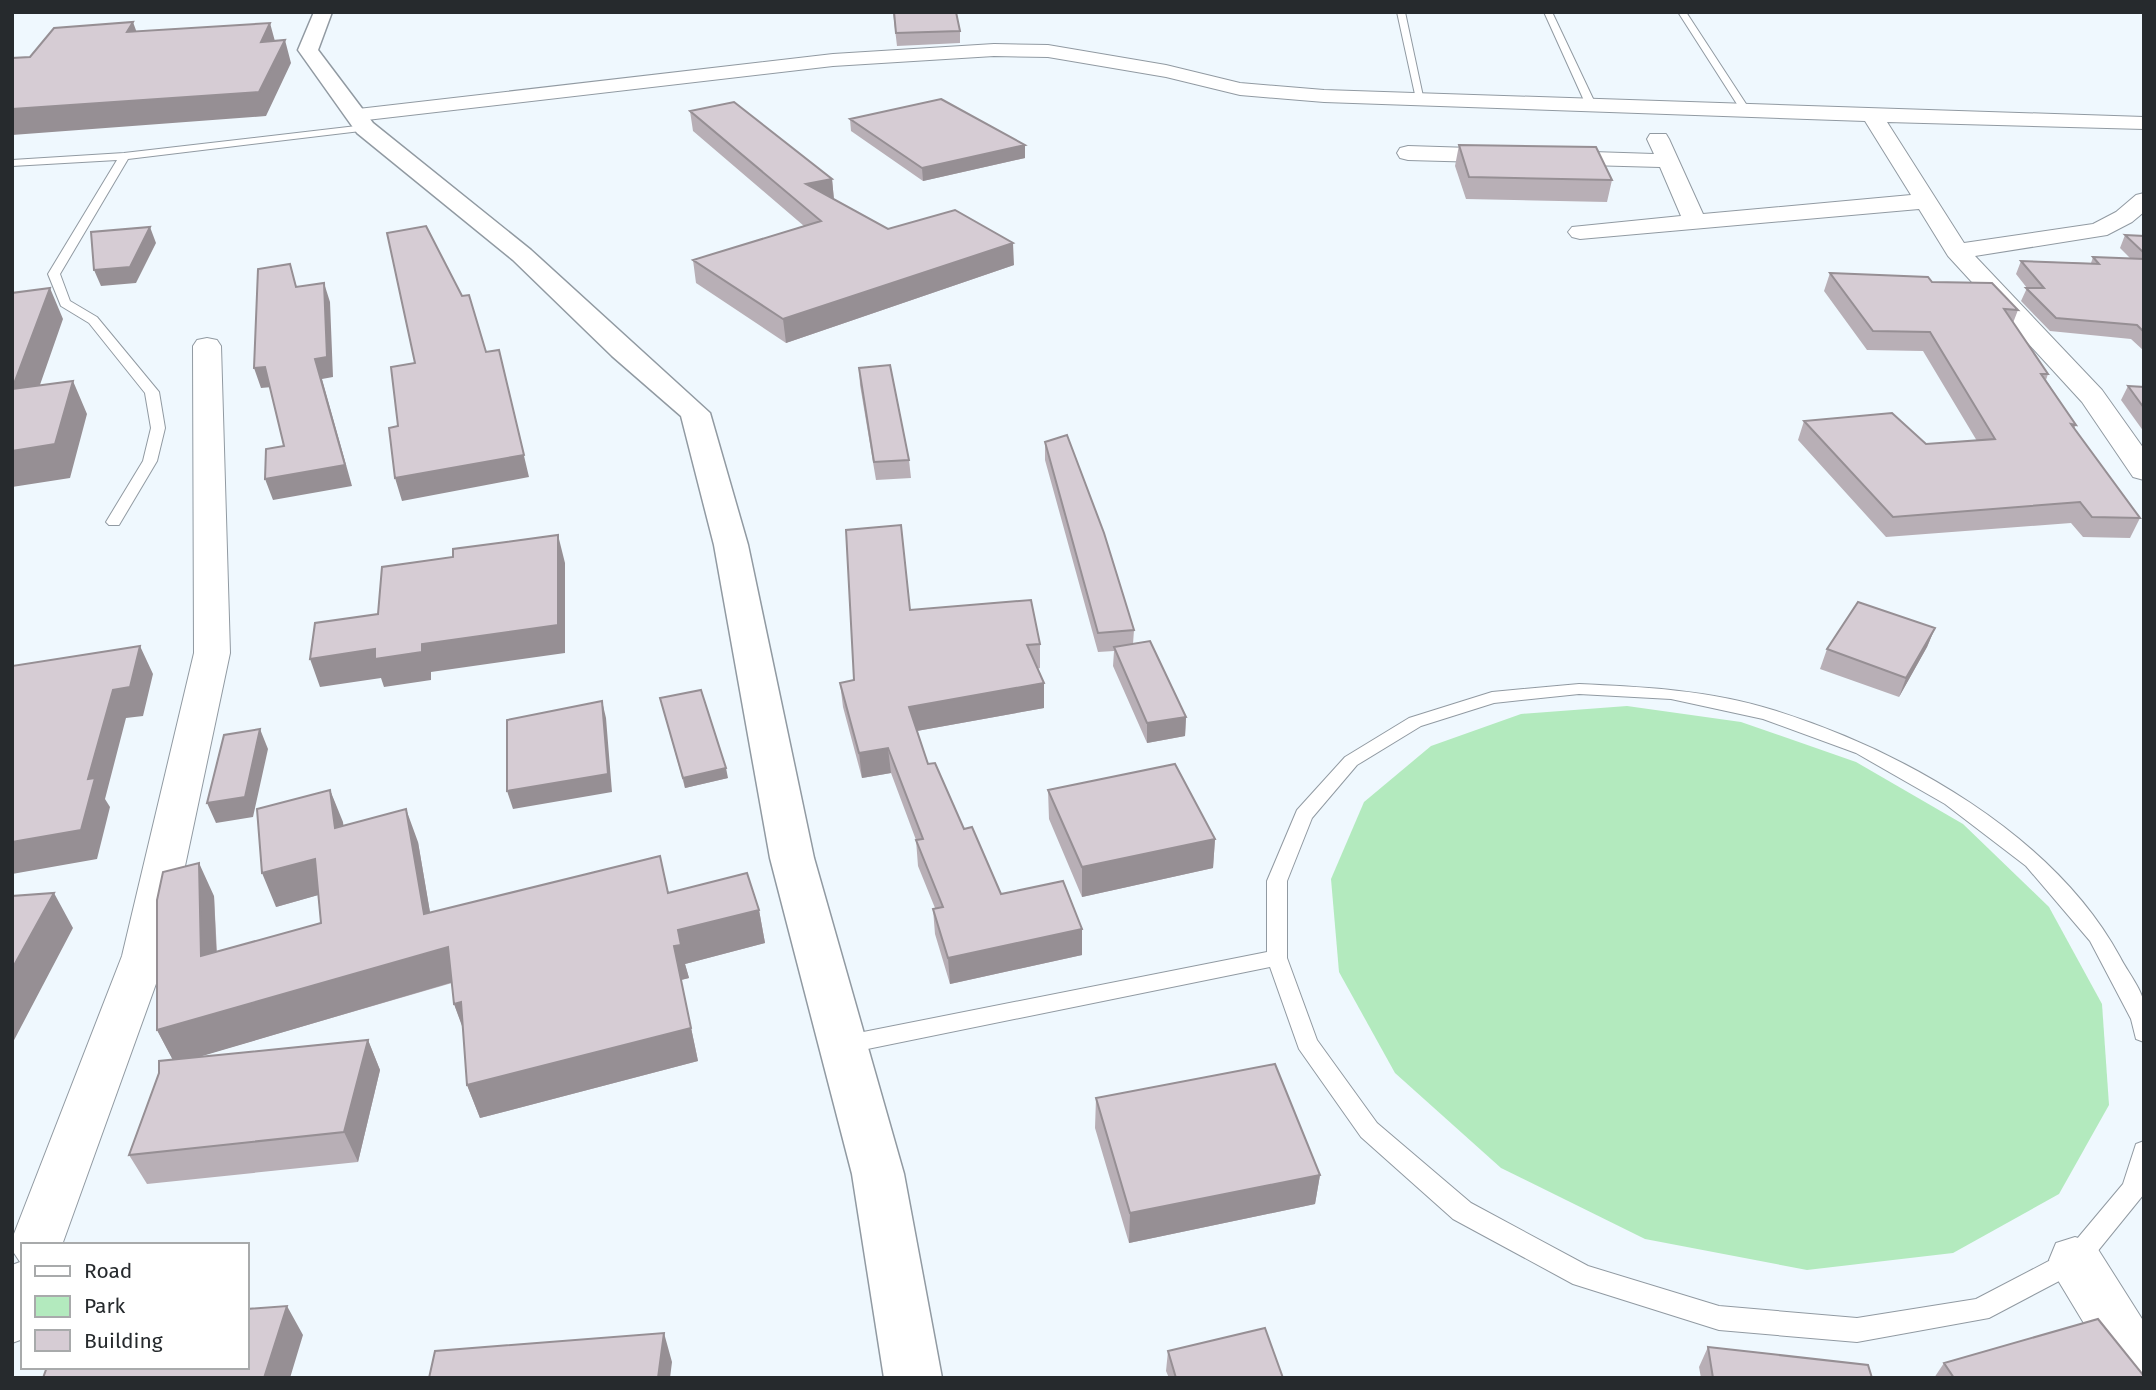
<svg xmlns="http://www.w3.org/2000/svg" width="2156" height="1390" viewBox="0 0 2156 1390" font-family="'Fira Sans',sans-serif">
  <rect width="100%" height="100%" fill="#eff8fe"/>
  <path fill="#b3eabe" d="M 1627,706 L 1741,722 L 1856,762 L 1963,824 L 2049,907 L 2102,1004 L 2109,1105 L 2059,1194 L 1953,1253 L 1807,1270 L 1645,1239 L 1501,1168 L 1395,1073 L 1339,972 L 1331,879 L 1364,802 L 1431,746 L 1521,714 Z"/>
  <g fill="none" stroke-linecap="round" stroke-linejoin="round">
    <g stroke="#919aa2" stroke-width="2">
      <path id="service" d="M 1397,12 L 1405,12 L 1424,101 L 1416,99 Z
        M 1544,12 L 1552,12 L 1596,105 L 1594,107 L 1586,105 Z
        M 1678,12 L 1686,12 L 1750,110 L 1748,112 L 1742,112 Z
        M 365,125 L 369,126 L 369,130 L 128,159 L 60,274 L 70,301 L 97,317 L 159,392 L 165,428 L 157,461 L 119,525 L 109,525 L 106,522 L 143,461 L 151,428 L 145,393 L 89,323 L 61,306 L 48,274 L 117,160 L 12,166 L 12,160 L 124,153 Z
        M 1579,684 C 1644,687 1710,690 1773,710 C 1902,750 2054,835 2120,957 C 2127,971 2142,989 2144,1004 C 2145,1016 2144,1030 2144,1042 L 2136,1039 L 2131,1019 L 2090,941 L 2026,866 L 1945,804 L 1856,753 L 1763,719 L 1671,699 L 1579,694 L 1494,703 L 1421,726 L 1357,765 L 1312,818 L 1287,881 L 1287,958 L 1317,1040 L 1377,1123 L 1471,1203 L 1588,1266 L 1719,1306 L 1857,1318 L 1976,1299 L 2066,1252 L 2123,1184 L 2136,1144 L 2144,1141 L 2144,1194 L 2084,1268 L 1989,1318 L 1857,1342 L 1719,1330 L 1573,1284 L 1453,1219 L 1361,1137 L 1299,1049 L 1270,967 L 843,1054 L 835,1051 L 832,1045 L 835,1039 L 843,1036 L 1267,952 L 1267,881 L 1297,810 L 1345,757 L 1409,718 L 1492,692 Z"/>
    </g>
    <g stroke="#919aa2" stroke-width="2">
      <path id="minor" d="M 994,44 L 1048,45 L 1166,65 L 1240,83 L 1324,90 L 2144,117 L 2144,129 L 1887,122 L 1964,243 L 2093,224 L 2116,212 L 2136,195 L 2144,193 L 2144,212 L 2132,222 L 2107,235 L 1975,256 L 2102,390 L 2144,449 L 2144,480 L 2133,477 L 2082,402 L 1948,256 L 1919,209 L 1580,239 L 1572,237 L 1568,232 L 1572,227 L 1681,216 L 1660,167 L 1408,160 L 1400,158 L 1397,153 L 1400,148 L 1408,146 L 1654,154 L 1647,139 L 1650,134 L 1666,134 L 1669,139 L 1703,214 L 1911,195 L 1865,121 L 1324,102 L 1240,95 L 1166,77 L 1048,57 L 994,56 L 833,66 L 358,121 L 351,119 L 348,115 L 351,111 L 358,109 L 833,54 Z
        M 207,338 L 217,340 L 221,346 L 230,653 L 166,956 L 62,1245 L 23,1245 L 23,1339 L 12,1343 L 12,1265 L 20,1262 L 12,1250 L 12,1239 L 122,956 L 194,653 L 193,346 L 197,340 Z
        M 2075,1237 L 2094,1243 L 2144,1322 L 2144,1378 L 2117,1378 L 2056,1277 L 2049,1260 L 2056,1243 Z"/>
    </g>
    <g stroke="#919aa2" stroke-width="3">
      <path id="tertiary" d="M 314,12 L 332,12 L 318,50 L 373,123 L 531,250 L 710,413 L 748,545 L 814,858 L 904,1174 L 942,1378 L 884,1378 L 852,1174 L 770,858 L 714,545 L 681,416 L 612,356 L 513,260 L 357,133 L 298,50 Z"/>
    </g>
    <use href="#service" fill="#fff" fill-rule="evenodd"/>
    <use href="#minor" fill="#fff" fill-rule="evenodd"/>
    <use href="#tertiary" fill="#fff" fill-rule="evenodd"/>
  </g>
  <path fill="#b8afb6" d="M 893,12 L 956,12 L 960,31 L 960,43 L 897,46 Z
    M 690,111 L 832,179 L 834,200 L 888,229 L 1014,265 L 786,343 L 696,283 L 693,260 L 804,226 L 693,131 Z
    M 850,119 L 1025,158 L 923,181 L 851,131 Z
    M 1459,145 L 1612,180 L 1607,202 L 1466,199 L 1455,166 Z
    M 2125,235 L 2144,236 L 2144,351 L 2131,339 L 2050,331 L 2021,301 L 2027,288 L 2016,274 L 2021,261 L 2091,263 L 2093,257 L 2131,259 L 2120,248 Z
    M 1830,273 L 1932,282 L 2018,310 L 2013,323 L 2048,374 L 2046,380 L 2076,425 L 2074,429 L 2140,518 L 2130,538 L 2083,537 L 2071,523 L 1886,537 L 1798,440 L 1804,421 L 1926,444 L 1977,441 L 1923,351 L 1867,350 L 1824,291 Z
    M 859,368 L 909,460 L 911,478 L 876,480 L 860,385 Z
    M 2128,386 L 2144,387 L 2144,432 L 2121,400 Z
    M 1045,442 L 1134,630 L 1133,644 L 1186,717 L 1185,736 L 1147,743 L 1113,666 L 1114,651 L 1098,652 L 1045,460 Z
    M 910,610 L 1040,644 L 1040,668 L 1037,669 L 1044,683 L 1044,708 L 917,731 L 928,764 L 1001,894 L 1082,929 L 1082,955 L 950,984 L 935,934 L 933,909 L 935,908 L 918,866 L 916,840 L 891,773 L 862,778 L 843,707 L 840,683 L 854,680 Z
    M 1935,628 L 1927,647 L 1899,697 L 1820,669 L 1827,649 Z
    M 660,698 L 728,778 L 685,788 Z
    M 330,790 L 343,825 L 418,842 L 430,913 L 668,893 L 759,910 L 765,943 L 685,964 L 689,978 L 681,980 L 698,1061 L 480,1118 L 467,1085 L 464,1030 L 454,1004 L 452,983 L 197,1057 L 368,1040 L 380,1070 L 358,1162 L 147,1184 L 129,1155 L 173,1060 L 157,1030 L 214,896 L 217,952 L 321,923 L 318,895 L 276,907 Z
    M 1048,790 L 1215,839 L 1213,868 L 1082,897 L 1049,819 Z
    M 1096,1098 L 1320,1175 L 1315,1204 L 1129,1243 L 1095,1128 Z
    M 1708,1347 L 1872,1378 L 1701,1378 L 1699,1367 Z
    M 1168,1351 L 1283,1378 L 1169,1378 L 1166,1371 Z
    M 1944,1363 L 2144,1378 L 1934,1378 Z"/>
  <path fill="#968f94" d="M 133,22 L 141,44 L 127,32 Z
    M 270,23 L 276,45 L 261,42 Z
    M 285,40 L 291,63 L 266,116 L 12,135 L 12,109 Z
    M 1025,145 L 1025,158 L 923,181 L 922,168 Z
    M 832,179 L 834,200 L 806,184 Z
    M 150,227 L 156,243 L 136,283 L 101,286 L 94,270 Z
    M 1013,243 L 1014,265 L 786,343 L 783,319 Z
    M 324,283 L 330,302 L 333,377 L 322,379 L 352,486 L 273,500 L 265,479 L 345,465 L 315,359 Z
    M 50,288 L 63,319 L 27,422 L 12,389 Z
    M 499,350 L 529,477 L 402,501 L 395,478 Z
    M 265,367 L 272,387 L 261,388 L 254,368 Z
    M 73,381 L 87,414 L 70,478 L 12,487 L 12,451 Z
    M 558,535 L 565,563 L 565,653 L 431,672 L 431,680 L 384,687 L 381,678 L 320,687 L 310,659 L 375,649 L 422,644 Z
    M 1935,628 L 1927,647 L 1899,697 L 1906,678 Z
    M 140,646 L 153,674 L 143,716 L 126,718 L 105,799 L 110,807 L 97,859 L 12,874 L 12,842 L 113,690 Z
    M 1044,683 L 1044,708 L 911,732 L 909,707 Z
    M 602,701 L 606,718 L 612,792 L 513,809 L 507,791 Z
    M 1186,717 L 1185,736 L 1147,743 L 1147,723 Z
    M 260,729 L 268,749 L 253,817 L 216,823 L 207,803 Z
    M 888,748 L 891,773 L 862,778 L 859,753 Z
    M 726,768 L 728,778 L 685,788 L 683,778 Z
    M 330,790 L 343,822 L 348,861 L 335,828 Z
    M 406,809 L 418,842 L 436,947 L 424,914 Z
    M 1215,839 L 1213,868 L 1082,897 L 1082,867 Z
    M 315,859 L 329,892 L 276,907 L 262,873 Z
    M 199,863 L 214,896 L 218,990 L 201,956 Z
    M 54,893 L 73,928 L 12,1044 L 12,969 Z
    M 759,910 L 765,943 L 685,964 L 689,978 L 681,980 L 698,1061 L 480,1118 L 467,1085 L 674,946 L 678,930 Z
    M 1082,929 L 1082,955 L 950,984 L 948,958 Z
    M 448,947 L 460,980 L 175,1064 L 157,1030 Z
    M 461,1002 L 466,1037 L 454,1004 Z
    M 368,1040 L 380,1070 L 358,1162 L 344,1132 Z
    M 1320,1175 L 1315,1204 L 1129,1243 L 1130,1213 Z
    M 287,1306 L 303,1335 L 290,1378 L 264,1378 Z
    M 664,1333 L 672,1362 L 670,1378 L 658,1378 Z"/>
  <path fill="#d6ccd4" stroke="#968f94" stroke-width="2" d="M 894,12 L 956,12 L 960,31 L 896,33 Z
    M 133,22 L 127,32 L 270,23 L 261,42 L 285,40 L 259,92 L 12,109 L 12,58 L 30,57 L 54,28 Z
    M 941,99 L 1025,145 L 922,168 L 850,119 Z
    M 734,102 L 832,179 L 806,184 L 888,229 L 955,210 L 1013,243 L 783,319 L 693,260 L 821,221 L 690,111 Z
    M 1459,145 L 1596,147 L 1612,180 L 1469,177 Z
    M 426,226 L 462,296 L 469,295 L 486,352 L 499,350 L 524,455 L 395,478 L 389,428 L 398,426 L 391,367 L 415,363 L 387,233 Z
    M 150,227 L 130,267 L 94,270 L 91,232 Z
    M 2125,235 L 2144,236 L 2144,253 Z
    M 2093,257 L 2144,259 L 2144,332 L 2137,325 L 2056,318 L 2026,288 L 2044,288 L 2021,261 L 2099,264 Z
    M 290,264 L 296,287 L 324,283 L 327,357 L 315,359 L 345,465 L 265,479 L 266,449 L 284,446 L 265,367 L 254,368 L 258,269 Z
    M 1830,273 L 1928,277 L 1932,282 L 1992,283 L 2018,310 L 2004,309 L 2048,374 L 2041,374 L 2076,425 L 2071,424 L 2140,518 L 2092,517 L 2080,502 L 1893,517 L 1804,421 L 1892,413 L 1926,444 L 1995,439 L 1930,332 L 1873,331 Z
    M 50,288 L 12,389 L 73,381 L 55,444 L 12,451 L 12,293 Z
    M 890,365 L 909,460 L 874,462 L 859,368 Z
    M 2128,386 L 2144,387 L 2144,408 Z
    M 1067,435 L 1104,533 L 1134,630 L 1098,633 L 1045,442 Z
    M 901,525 L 910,610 L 1031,600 L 1040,644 L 1027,645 L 1044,683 L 909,707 L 928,764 L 935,763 L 964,829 L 972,827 L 1001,894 L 1063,881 L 1082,929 L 948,958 L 933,909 L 943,907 L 916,840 L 923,839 L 888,748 L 859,753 L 840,683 L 854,680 L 846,530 Z
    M 558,535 L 558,625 L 422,644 L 422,652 L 375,659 L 375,649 L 310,659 L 315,623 L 378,614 L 382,567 L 453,557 L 453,549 Z
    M 1858,602 L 1935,628 L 1906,678 L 1827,649 Z
    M 1150,641 L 1186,717 L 1147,723 L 1114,647 Z
    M 140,646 L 130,687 L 113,690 L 88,779 L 95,778 L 81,830 L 12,842 L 12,666 Z
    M 701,690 L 726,768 L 683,778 L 660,698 Z
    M 602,701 L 608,774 L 507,791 L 507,720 Z
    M 260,729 L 245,797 L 207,803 L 224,735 Z
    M 1175,764 L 1215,839 L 1082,867 L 1048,790 Z
    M 330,790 L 335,828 L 406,809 L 424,914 L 660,856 L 668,893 L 747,873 L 759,910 L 678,930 L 681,945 L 674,946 L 691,1028 L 467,1085 L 461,1002 L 454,1004 L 448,947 L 157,1030 L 157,900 L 163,872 L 199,863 L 201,956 L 321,923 L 315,859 L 262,873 L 257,809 Z
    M 54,893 L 12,969 L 12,896 Z
    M 368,1040 L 344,1132 L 129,1155 L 159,1073 L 159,1061 Z
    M 1275,1064 L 1320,1175 L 1130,1213 L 1096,1098 Z
    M 287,1306 L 264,1378 L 43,1378 L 47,1367 L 247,1367 L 247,1309 Z
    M 2098,1319 L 2144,1376 L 2144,1378 L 1954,1378 L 1944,1363 Z
    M 1265,1328 L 1283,1378 L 1176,1378 L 1168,1351 Z
    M 664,1333 L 658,1378 L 429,1378 L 435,1351 Z
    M 1708,1347 L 1868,1365 L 1872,1378 L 1713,1378 Z"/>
  <rect width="2156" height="1390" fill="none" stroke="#262a2d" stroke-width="28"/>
  <rect x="21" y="1243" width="228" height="126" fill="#ffffff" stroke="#a8aaab" stroke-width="2"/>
  <rect x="35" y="1266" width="35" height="10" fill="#ffffff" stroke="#a8aaab" stroke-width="2"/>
  <text x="84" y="1278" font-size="21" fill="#262a2d">Road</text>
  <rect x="35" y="1296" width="35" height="21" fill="#b3eabe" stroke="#a8aaab" stroke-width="2"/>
  <text x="84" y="1313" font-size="21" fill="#262a2d">Park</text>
  <rect x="35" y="1330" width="35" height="21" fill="#d6ccd4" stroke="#a8aaab" stroke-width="2"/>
  <text x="84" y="1348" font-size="21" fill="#262a2d">Building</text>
</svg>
